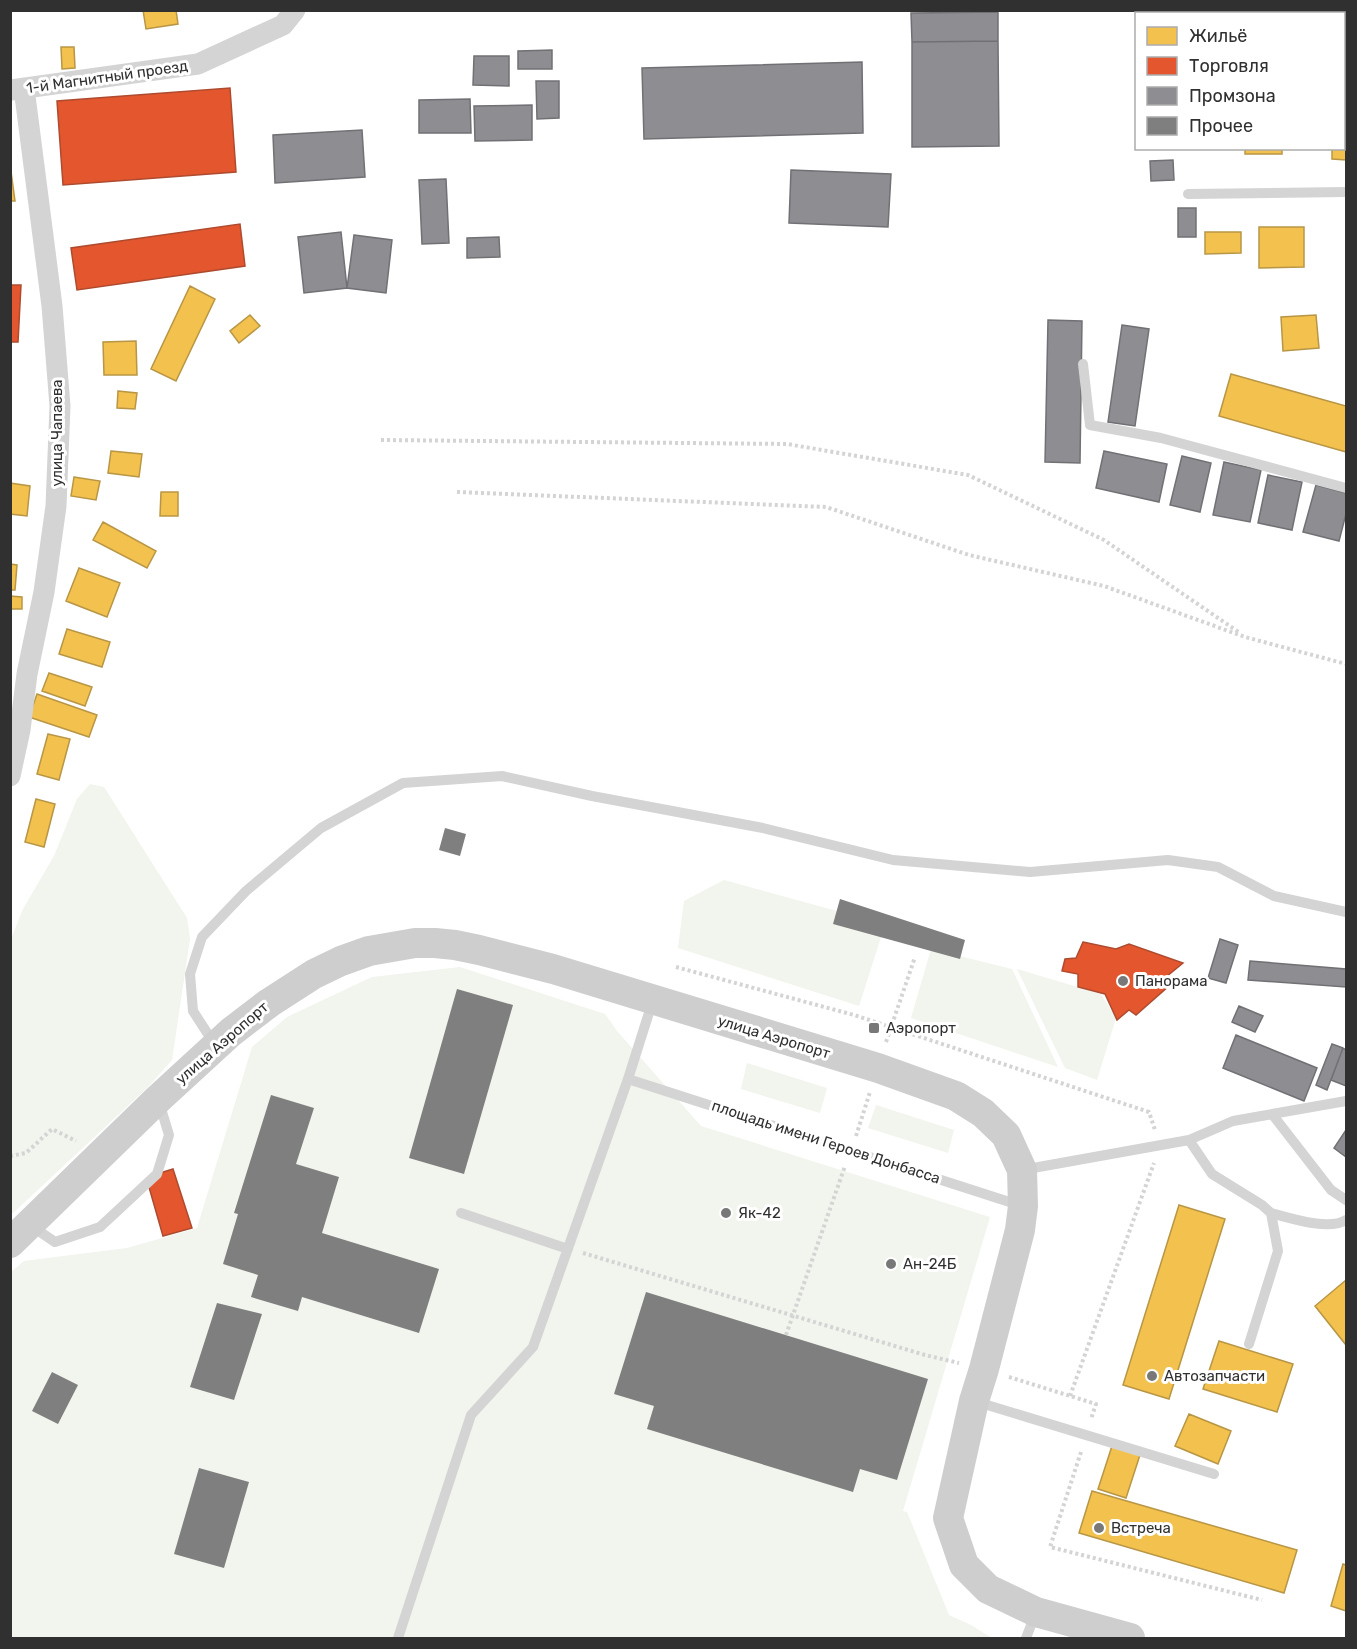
<svg xmlns="http://www.w3.org/2000/svg" width="1357" height="1649" viewBox="0 0 1357 1649" font-family="Rubik,sans-serif">
  <rect width="100%" height="100%" fill="#fff"/>
  <path fill="#f1f5ed" d="M 90,784 L 104,787 L 187,918 L 190,939 L 172,1060 L 148,1087 L 11,1215 L 11,939 L 23,909 L 54,856 L 77,799 Z
    M 724,880 L 837,911 L 882,934 L 859,1006 L 678,948 L 684,901 Z
    M 931,949 L 1012,969 L 1058,1067 L 911,1018 Z
    M 460,967 L 605,1014 L 617,1031 L 701,1126 L 990,1217 L 903,1511 L 907,1512 L 949,1615 L 971,1625 L 992,1638 L 11,1638 L 11,1272 L 24,1261 L 127,1248 L 197,1228 L 252,1047 L 287,1017 L 372,977 Z
    M 1017,969 L 1101,994 L 1116,1018 L 1097,1080 L 1065,1068 Z
    M 747,1063 L 827,1088 L 820,1113 L 741,1089 Z
    M 876,1105 L 954,1130 L 948,1153 L 868,1128 Z"/>
  <path fill="#f2c14e" stroke="#b89645" stroke-width="1.5" d="M 143,10 L 176,10 L 178,24 L 146,29 Z
    M 1244,10 L 1265,10 L 1265,14 L 1244,14 Z
    M 1346,10 L 1346,34 L 1344,34 L 1344,14 L 1330,14 L 1330,12 Z
    M 61,47 L 74,47 L 75,68 L 62,69 Z
    M 1344,104 L 1346,104 L 1346,160 L 1332,159 L 1332,148 L 1344,148 Z
    M 1245,148 L 1282,148 L 1282,154 L 1245,154 Z
    M 10,164 L 15,201 L 10,201 Z
    M 1259,227 L 1304,227 L 1304,267 L 1259,268 Z
    M 1205,232 L 1241,232 L 1241,253 L 1205,254 Z
    M 190,286 L 215,299 L 176,381 L 151,369 Z
    M 250,315 L 260,326 L 239,343 L 230,331 Z
    M 1316,315 L 1319,348 L 1283,351 L 1281,317 Z
    M 136,341 L 137,375 L 104,375 L 103,342 Z
    M 1231,374 L 1346,406 L 1346,452 L 1219,416 Z
    M 118,391 L 137,393 L 135,409 L 117,408 Z
    M 111,451 L 142,454 L 139,477 L 108,473 Z
    M 74,477 L 100,481 L 96,500 L 71,496 Z
    M 10,483 L 30,486 L 27,516 L 10,514 Z
    M 161,492 L 178,492 L 178,516 L 160,516 Z
    M 103,522 L 156,551 L 147,568 L 93,540 Z
    M 10,564 L 17,565 L 15,590 L 10,590 Z
    M 79,568 L 120,583 L 107,617 L 66,601 Z
    M 10,596 L 22,597 L 22,609 L 10,609 Z
    M 67,629 L 110,642 L 102,667 L 59,654 Z
    M 49,673 L 92,687 L 85,706 L 42,691 Z
    M 37,694 L 97,715 L 89,737 L 29,717 Z
    M 48,734 L 70,739 L 59,780 L 37,774 Z
    M 36,799 L 55,804 L 44,847 L 25,842 Z
    M 1179,1205 L 1225,1219 L 1169,1399 L 1123,1385 Z
    M 1346,1280 L 1346,1345 L 1315,1306 Z
    M 1219,1341 L 1293,1364 L 1277,1412 L 1203,1389 Z
    M 1189,1414 L 1231,1431 L 1218,1464 L 1175,1446 Z
    M 1112,1446 L 1140,1455 L 1126,1498 L 1098,1489 Z
    M 1092,1491 L 1297,1550 L 1284,1593 L 1079,1533 Z
    M 1343,1564 L 1346,1565 L 1346,1611 L 1331,1606 Z"/>
  <path fill="#e4572e" stroke="#ae4b2f" stroke-width="1.5" d="M 230,88 L 236,172 L 63,185 L 57,101 Z
    M 240,224 L 245,266 L 77,290 L 71,248 Z
    M 10,285 L 21,285 L 18,342 L 10,342 Z
    M 1083,942 L 1116,949 L 1129,944 L 1183,963 L 1166,977 L 1170,985 L 1136,1015 L 1129,1010 L 1117,1020 L 1105,994 L 1078,987 L 1078,974 L 1062,971 L 1065,959 L 1076,958 Z
    M 173,1169 L 192,1228 L 163,1236 L 149,1187 L 157,1174 Z"/>
  <path fill="#8d8d92" stroke="#717175" stroke-width="1.5" d="M 998,12 L 998,41 L 912,42 L 911,13 Z
    M 998,41 L 999,146 L 912,147 L 912,42 Z
    M 552,50 L 552,69 L 518,69 L 518,51 Z
    M 474,56 L 509,56 L 509,86 L 473,85 Z
    M 862,62 L 863,133 L 644,139 L 642,68 Z
    M 536,81 L 559,81 L 559,118 L 537,119 Z
    M 470,99 L 471,133 L 419,133 L 419,100 Z
    M 532,105 L 532,140 L 475,141 L 474,106 Z
    M 362,130 L 365,177 L 275,183 L 273,135 Z
    M 1173,160 L 1174,180 L 1151,181 L 1150,161 Z
    M 791,170 L 891,174 L 888,227 L 789,223 Z
    M 446,179 L 449,243 L 422,244 L 419,180 Z
    M 1178,208 L 1196,208 L 1196,237 L 1178,237 Z
    M 341,232 L 347,288 L 304,293 L 298,237 Z
    M 354,235 L 392,240 L 386,293 L 347,288 Z
    M 499,237 L 500,257 L 467,258 L 467,238 Z
    M 1048,320 L 1082,321 L 1080,463 L 1045,462 Z
    M 1122,325 L 1149,329 L 1135,426 L 1108,422 Z
    M 1104,451 L 1167,464 L 1159,502 L 1096,488 Z
    M 1182,456 L 1211,463 L 1200,512 L 1170,505 Z
    M 1224,462 L 1261,470 L 1250,522 L 1213,515 Z
    M 1268,475 L 1302,482 L 1292,530 L 1258,523 Z
    M 1316,485 L 1346,493 L 1346,514 L 1339,541 L 1303,532 Z
    M 1220,939 L 1238,945 L 1226,983 L 1208,978 Z
    M 1250,961 L 1346,969 L 1346,987 L 1248,980 Z
    M 1239,1006 L 1263,1016 L 1255,1032 L 1232,1022 Z
    M 1236,1035 L 1317,1068 L 1304,1101 L 1223,1068 Z
    M 1332,1044 L 1343,1048 L 1327,1090 L 1316,1085 Z
    M 1343,1048 L 1346,1050 L 1346,1086 L 1331,1080 Z
    M 1346,1130 L 1346,1157 L 1334,1148 Z"/>
  <path fill="#7f7f7f" d="M 445,828 L 466,834 L 460,856 L 439,850 Z
    M 840,899 L 965,940 L 960,959 L 833,924 Z
    M 457,989 L 513,1005 L 464,1174 L 409,1158 Z
    M 271,1095 L 314,1108 L 296,1164 L 339,1177 L 322,1233 L 439,1269 L 419,1333 L 302,1297 L 298,1311 L 251,1297 L 258,1275 L 223,1264 L 238,1214 L 234,1213 Z
    M 646,1292 L 928,1379 L 897,1480 L 860,1469 L 853,1492 L 647,1429 L 654,1406 L 614,1394 Z
    M 217,1303 L 262,1314 L 234,1400 L 190,1387 Z
    M 52,1372 L 78,1385 L 58,1424 L 32,1411 Z
    M 199,1468 L 249,1482 L 224,1568 L 174,1554 Z"/>
  <g fill="none" stroke-linecap="round" stroke-linejoin="round">
    <path stroke="#d4d4d4" stroke-width="4" stroke-dasharray="3 3" stroke-linecap="butt" d="M 381,440 L 787,444 L 968,475 L 1104,540 L 1240,633
      M 457,492 L 826,507 L 969,555 L 1104,586 L 1245,637 L 1346,664
      M 676,967 L 854,1015 L 1149,1112 L 1155,1130
      M 886,1042 L 915,957
      M 856,1136 L 870,1092
      M 10,1156 L 26,1153 L 52,1129 L 76,1141
      M 583,1253 L 925,1355 L 959,1363
      M 786,1335 L 845,1166
      M 1009,1377 L 1096,1404 L 1091,1419
      M 1070,1396 L 1154,1163
      M 1081,1452 L 1050,1547 L 1262,1600"/>
    <path stroke="#d4d4d4" stroke-width="10" d="M 1188,194 L 1346,192
      M 1083,364 L 1090,425 L 1161,438 L 1346,488
      M 215,1045 L 193,1011 L 190,974 L 202,937 L 246,891 L 321,828 L 403,783 L 502,776 L 592,796 L 763,828 L 893,860 L 1030,872 L 1168,860 L 1218,867 L 1274,896 L 1346,912
      M 628,1079 L 1022,1206
      M 1272,1114 L 1331,1190 L 1346,1200
      M 1189,1140 L 1212,1174 L 1262,1205 L 1271,1213 L 1278,1251 L 1249,1344
      M 1022,1170 L 1189,1140 L 1233,1121 L 1346,1101
      M 461,1213 L 568,1249
      M 1271,1213 C 1290,1218 1329,1231 1346,1220
      M 30,1225 L 55,1242 L 100,1227 L 157,1174 L 169,1135 L 159,1102
      M 974,1401 L 1214,1474
      M 398,1638 L 471,1415 L 533,1347 L 628,1079 L 653,1000
      M 1026,1638 L 1035,1615"/>
    <path stroke="#d4d4d4" stroke-width="21" d="M 11,90 L 198,64 L 283,25 L 295,10
      M 10,776 L 20,730 L 27,674 L 44,592 L 56,506 L 60,406 L 52,306 L 24,88"/>
    <path stroke="#cecece" stroke-width="30" d="M 10,1243 L 158,1099 L 231,1032 L 269,1003 L 314,974 L 341,961 L 369,951 L 415,943 L 435,943 L 455,945 L 479,950 L 553,969 L 878,1068 L 956,1096 L 983,1113 L 1006,1135 L 1022,1170 L 1023,1206 L 1020,1230 L 984,1369 L 974,1401 L 948,1518 L 964,1565 L 988,1589 L 1036,1612 L 1130,1638"/>
  </g>
  <g fill="#787878" stroke="#fff" stroke-width="2">
    <circle cx="1123" cy="981" r="6"/>
    <rect x="868" y="1022" width="12" height="12" rx="3"/>
    <circle cx="726" cy="1213" r="6"/>
    <circle cx="891" cy="1264" r="6"/>
    <circle cx="1152" cy="1376" r="6"/>
    <circle cx="1099" cy="1528" r="6"/>
  </g>
  <g text-anchor="middle" dominant-baseline="central" stroke-width="6" stroke-linejoin="round" paint-order="stroke">
    <g font-size="15" fill="#303030" stroke="#fff">
      <text transform="translate(107 77) rotate(-8)">1-й Магнитный проезд</text>
      <text transform="translate(57 433) rotate(-90)">улица Чапаева</text>
      <text transform="translate(774 1037) rotate(17)">улица Аэропорт</text>
      <text transform="translate(222 1043) rotate(-41)">улица Аэропорт</text>
      <text transform="translate(826 1142) rotate(18)">площадь имени Героев Донбасса</text>
    </g>
    <g font-size="15" fill="#303030" stroke="#fff" text-anchor="start">
      <text x="1135" y="981">Панорама</text>
      <text x="886" y="1028">Аэропорт</text>
      <text x="738" y="1213">Як-42</text>
      <text x="903" y="1264">Ан-24Б</text>
      <text x="1164" y="1376">Автозапчасти</text>
      <text x="1111" y="1528">Встреча</text>
    </g>
  </g>
  <rect width="1357" height="1649" fill="none" stroke="#303030" stroke-width="24"/>
  <rect x="1135" y="12" width="210" height="138" fill="#ffffff" stroke="#acacac" stroke-width="1.5"/>
  <rect x="1147" y="27" width="30" height="18" fill="#f2c14e" stroke="#acacac" stroke-width="1.5"/>
  <text x="1189" y="42" font-size="18" fill="#303030">Жильё</text>
  <rect x="1147" y="57" width="30" height="18" fill="#e4572e" stroke="#acacac" stroke-width="1.5"/>
  <text x="1189" y="72" font-size="18" fill="#303030">Торговля</text>
  <rect x="1147" y="87" width="30" height="18" fill="#8d8d92" stroke="#acacac" stroke-width="1.5"/>
  <text x="1189" y="102" font-size="18" fill="#303030">Промзона</text>
  <rect x="1147" y="117" width="30" height="18" fill="#7f7f7f" stroke="#acacac" stroke-width="1.5"/>
  <text x="1189" y="132" font-size="18" fill="#303030">Прочее</text>
</svg>
